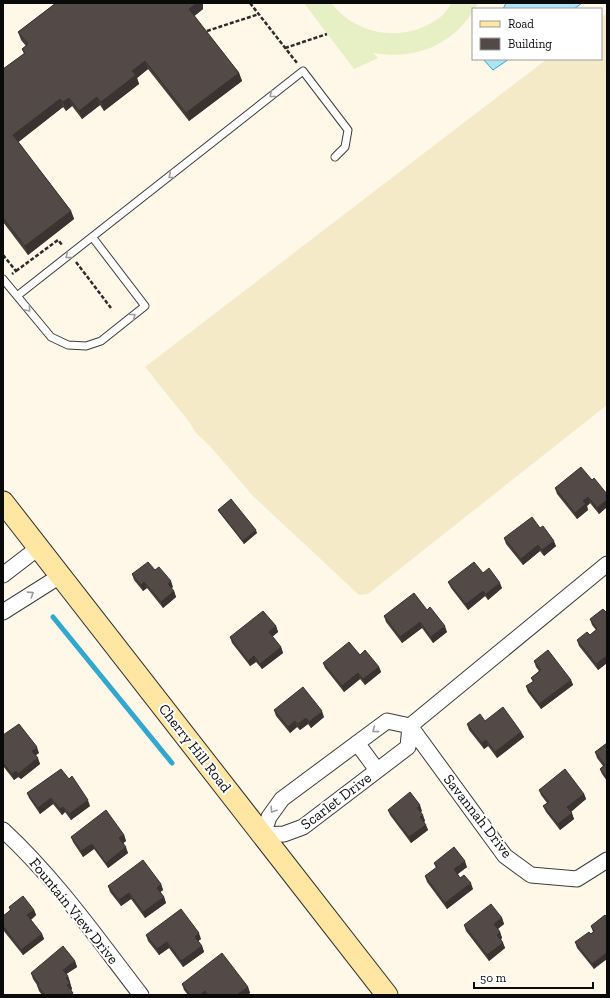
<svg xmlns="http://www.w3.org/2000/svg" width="610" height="998" viewBox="0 0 610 998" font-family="'Zilla Slab',serif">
  <rect width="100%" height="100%" fill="#fff7e7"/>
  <path fill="#f4eac8" d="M 607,13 L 607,405 L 368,594 L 359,595 L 253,496 L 209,445 L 196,433 L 190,423 L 145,367 L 547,59 L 601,59 L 601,18 Z"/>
  <path fill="#e7efc4" d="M 304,3 L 331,3 C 357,36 403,43 438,19 C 443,16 448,8 452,3 L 478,3 C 457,42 420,61 373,53 L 378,58 L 354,69 Z"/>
  <path fill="#ace6f6" stroke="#32a8ce" d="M 506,3 L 582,3 L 574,9 L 503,9 Z
    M 483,59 L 509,59 L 493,70 Z"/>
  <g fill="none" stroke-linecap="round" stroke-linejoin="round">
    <path stroke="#32a8ce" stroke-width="5" d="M 53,617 L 172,763"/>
    <g stroke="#3d3d3d" stroke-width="9">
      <path id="lane" d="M 3,279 L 51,337 L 68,345 L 86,346 L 101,341 L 145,306 L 93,238
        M 17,296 L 303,71 L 348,130 L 345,147 L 335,157"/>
    </g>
    <g stroke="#3d3d3d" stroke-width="17">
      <path id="street" d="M 3,575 L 38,548
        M 3,612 L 60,576
        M 410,726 L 387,721 L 282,799 L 269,817 L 263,835 L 284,834 L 303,827 L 408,747 L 410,726 L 607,564
        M 410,726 L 505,856 L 531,875 L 577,879 L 607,860
        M 357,743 L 377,770
        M 3,830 C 56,879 97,938 141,995"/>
    </g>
    <g stroke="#2c2c2c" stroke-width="23">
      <path id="secondary" d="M 3,502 L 387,995"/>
    </g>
    <path stroke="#2c2c2c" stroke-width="2.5" stroke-dasharray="4 2" stroke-linecap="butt" d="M 250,3 L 297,63
      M 207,31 L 259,14
      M 285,48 L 327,34
      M 3,255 L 16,271 L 12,274
      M 76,262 L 111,308
      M 16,271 L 58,240 L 63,246"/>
    <use href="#lane" stroke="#fff" stroke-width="7"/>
    <use href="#street" stroke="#fff" stroke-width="15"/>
    <use href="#secondary" stroke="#ffe6a2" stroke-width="21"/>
  </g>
  <path fill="#473f3c" d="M 56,3 L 203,3 L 203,9 L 194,16 L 239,73 L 242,81 L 189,121 L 148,69 L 137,78 L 139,84 L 104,111 L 100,105 L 82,119 L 72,106 L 66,111 L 63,107 L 18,142 L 71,211 L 74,219 L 28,255 L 3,222 L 3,69 L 24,54 L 22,49 L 26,46 L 21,40 L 18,32 Z
    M 592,480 L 607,494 L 607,507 L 599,514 L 590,503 L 587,506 L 588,510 L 577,519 L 557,494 L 555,488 Z
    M 218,510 L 257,533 L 244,544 L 219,512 Z
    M 540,528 L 556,546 L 544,556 L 540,551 L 523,565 L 506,544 L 504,538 Z
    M 155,570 L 173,587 L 171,588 L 174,591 L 176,597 L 163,608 L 147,588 L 143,591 L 134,580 L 132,574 Z
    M 483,573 L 502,588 L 488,600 L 485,596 L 468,610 L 451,588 L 448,582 Z
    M 427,610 L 447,632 L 433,643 L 422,628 L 402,643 L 386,622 L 384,616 Z
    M 607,613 L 607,663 L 598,670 L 579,646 L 577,640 L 590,635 L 596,630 L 592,625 L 590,619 Z
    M 276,626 L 278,632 L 272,636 L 281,647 L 283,653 L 262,669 L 256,662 L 250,666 L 232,643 L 230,637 Z
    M 360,655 L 379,667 L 381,672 L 365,685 L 360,679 L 344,692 L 325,668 L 323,663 Z
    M 534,661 L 571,680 L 573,685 L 541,709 L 528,692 L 526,686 L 533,682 L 531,678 L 539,671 L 536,667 Z
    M 274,710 L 324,717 L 311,728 L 308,724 L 300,730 L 297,727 L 290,733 L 276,716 Z
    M 485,721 L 521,732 L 524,737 L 497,758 L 488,746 L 484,749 L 469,730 L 467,724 Z
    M 3,735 L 39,753 L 36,755 L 40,764 L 21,779 L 18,777 L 14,780 L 3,766 Z
    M 607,743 L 607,781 L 602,774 L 600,769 L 603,766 L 597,758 L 595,752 Z
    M 539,790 L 584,794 L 586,799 L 571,812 L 574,819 L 560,830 L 546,812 L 543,806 L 547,803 L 541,795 Z
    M 27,793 L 90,806 L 71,820 L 65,812 L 62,815 L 53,804 L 40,814 L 29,798 Z
    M 388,810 L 422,811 L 421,812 L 425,821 L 424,822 L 428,830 L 411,843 L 390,815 Z
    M 124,835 L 126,841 L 123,843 L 128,853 L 108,868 L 94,849 L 83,857 L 73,842 L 71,837 Z
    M 434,863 L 467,867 L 458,874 L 460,878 L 473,889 L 447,909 L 427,882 L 425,876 L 436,868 Z
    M 161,884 L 163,890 L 160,892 L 164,897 L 166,903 L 145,918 L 131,899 L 121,906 L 110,892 L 108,886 Z
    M 9,907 L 34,910 L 36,915 L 31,920 L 42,934 L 44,939 L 23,955 L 3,930 L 3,916 L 10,910 Z
    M 605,915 L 594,969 L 577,948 L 575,942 L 593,932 L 591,926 Z
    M 502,918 L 504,924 L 498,929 L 500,932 L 502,938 L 501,939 L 503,943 L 505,948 L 489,961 L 466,931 L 464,925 Z
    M 146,935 L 201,939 L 198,941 L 202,946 L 204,952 L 183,967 L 169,948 L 159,955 L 148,941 Z
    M 75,961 L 77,967 L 66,974 L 68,976 L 72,989 L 71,990 L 74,995 L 42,995 L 39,991 L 37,985 L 33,979 L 31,973 Z
    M 182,984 L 248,987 L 250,993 L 247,995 L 188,995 L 184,990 Z"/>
  <path fill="#3a3331" d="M 197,3 L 203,3 L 203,9 L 192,18 L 189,9 Z
    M 145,61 L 148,69 L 137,78 L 139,84 L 104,111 L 101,102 L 132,71 Z
    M 239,73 L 242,81 L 189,121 L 186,113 Z
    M 97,97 L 100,105 L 82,119 L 79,111 Z
    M 69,98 L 72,106 L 66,111 L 63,102 Z
    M 60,99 L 63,107 L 16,144 L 13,135 Z
    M 71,211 L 74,219 L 28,255 L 25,246 Z
    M 588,497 L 590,503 L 587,506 L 588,510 L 577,519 L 575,513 L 583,501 Z
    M 607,500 L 607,507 L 599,514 L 597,508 Z
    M 256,530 L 257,533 L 244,544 L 243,541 Z
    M 554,541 L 556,546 L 544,556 L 542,550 Z
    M 538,545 L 540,551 L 523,565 L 521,559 Z
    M 171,581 L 173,587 L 170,589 L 168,584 Z
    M 144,582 L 147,588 L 143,591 L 141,585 Z
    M 500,583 L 502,588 L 488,600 L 486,594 Z
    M 174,591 L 176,597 L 163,608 L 161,602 Z
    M 483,591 L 485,596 L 468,610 L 466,604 Z
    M 420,622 L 422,628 L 402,643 L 400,637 Z
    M 276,626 L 278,632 L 271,638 L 269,632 Z
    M 445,626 L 447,632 L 433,643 L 431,637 Z
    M 281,647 L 283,653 L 262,669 L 260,664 Z
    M 254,656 L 256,662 L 250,666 L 248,661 Z
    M 607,656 L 607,663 L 598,670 L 596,664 Z
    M 379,667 L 381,672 L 365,685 L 363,679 Z
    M 358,673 L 360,679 L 344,692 L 342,686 Z
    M 571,680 L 573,685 L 541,709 L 539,704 Z
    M 322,711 L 324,717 L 311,728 L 309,722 Z
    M 306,718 L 308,724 L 300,730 L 298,724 Z
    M 295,721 L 297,727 L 290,733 L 288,727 Z
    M 521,732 L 524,737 L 497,758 L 495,752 Z
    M 486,740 L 488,746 L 484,749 L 482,743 Z
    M 37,747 L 39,753 L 34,756 L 32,751 Z
    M 38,758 L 40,764 L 21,779 L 18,774 Z
    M 16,771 L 18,777 L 14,780 L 12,774 Z
    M 584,794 L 586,799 L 569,813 L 567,807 Z
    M 51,798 L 53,804 L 40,814 L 38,808 Z
    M 88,800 L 90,806 L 71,820 L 69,814 Z
    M 420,805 L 422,811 L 419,813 L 417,808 Z
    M 63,807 L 65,812 L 62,815 L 60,809 Z
    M 572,813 L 574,819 L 560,830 L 558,824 Z
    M 423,815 L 425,821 L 422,823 L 420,817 Z
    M 426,825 L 428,830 L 411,843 L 409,837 Z
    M 124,835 L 126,841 L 122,844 L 119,838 Z
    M 92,844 L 94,849 L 83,857 L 81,851 Z
    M 126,847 L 128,853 L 108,868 L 106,863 Z
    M 465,861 L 467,867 L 456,875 L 454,869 Z
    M 471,883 L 473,889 L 447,909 L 445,903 Z
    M 161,884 L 163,890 L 159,893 L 157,888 Z
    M 129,893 L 131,899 L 121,906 L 119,900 Z
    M 164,897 L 166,903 L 145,918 L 143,912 Z
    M 34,910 L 36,915 L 29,921 L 27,915 Z
    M 502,918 L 504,924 L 496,930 L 494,924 Z
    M 500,932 L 502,938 L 499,941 L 497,935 Z
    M 199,933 L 201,939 L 197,942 L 195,937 Z
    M 42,934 L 44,939 L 23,955 L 21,950 Z
    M 167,942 L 169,948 L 159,955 L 157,949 Z
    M 503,943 L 505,948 L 489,961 L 487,955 Z
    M 202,946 L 204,952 L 183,967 L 181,961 Z
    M 607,952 L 607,959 L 594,969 L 592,964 Z
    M 75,961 L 77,967 L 65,975 L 63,970 Z
    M 68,976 L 70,982 L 68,983 L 66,978 Z
    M 70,983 L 72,989 L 69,991 L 67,985 Z
    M 248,987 L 250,993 L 247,995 L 237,995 Z
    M 205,991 L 206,995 L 200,995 Z"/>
  <path fill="#534946" stroke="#3a3331" d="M 56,3 L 197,3 L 189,9 L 239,73 L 186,113 L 145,61 L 132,71 L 136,75 L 101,102 L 97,97 L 79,111 L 69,98 L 63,102 L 60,99 L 13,135 L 71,211 L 25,246 L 3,218 L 3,69 L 25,53 L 22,49 L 28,44 L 18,32 Z
    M 581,467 L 592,480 L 594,478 L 607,494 L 607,500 L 597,508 L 588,497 L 583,501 L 586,504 L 575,513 L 555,488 Z
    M 231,499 L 256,530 L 243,541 L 218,510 Z
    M 532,517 L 540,528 L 543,526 L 554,541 L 542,550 L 538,545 L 521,559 L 504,538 Z
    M 148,562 L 155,570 L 159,567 L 171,581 L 168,584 L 174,591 L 161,602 L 144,582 L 141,585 L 132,574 Z
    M 474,562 L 483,573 L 489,568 L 500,583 L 486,594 L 483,591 L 466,604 L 448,582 Z
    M 414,593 L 427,610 L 430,607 L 445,626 L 431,637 L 420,622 L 400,637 L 384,616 Z
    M 603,609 L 607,613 L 607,656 L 596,664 L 577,640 L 587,632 L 590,635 L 597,629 L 590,619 Z
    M 263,611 L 276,626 L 269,632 L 281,647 L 260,664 L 254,656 L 248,661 L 230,637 Z
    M 349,642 L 360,655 L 365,650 L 379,667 L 363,679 L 358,673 L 342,686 L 323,663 Z
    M 548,650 L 571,680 L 539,704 L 526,686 L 534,681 L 531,678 L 541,670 L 534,661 Z
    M 303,687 L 322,711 L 309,722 L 306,718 L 298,724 L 295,721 L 288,727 L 274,710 Z
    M 503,707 L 521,732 L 495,752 L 486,740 L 482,743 L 467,724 L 480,714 L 485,721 Z
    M 19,724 L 37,747 L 32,751 L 38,758 L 18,774 L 16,771 L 12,774 L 3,763 L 3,735 Z
    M 607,743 L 607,778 L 600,769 L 605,765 L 595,752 Z
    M 61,769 L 69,779 L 72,776 L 88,800 L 69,814 L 63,807 L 60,809 L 51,798 L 38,808 L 27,793 Z
    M 565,769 L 584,794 L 567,807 L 572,813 L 558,824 L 543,806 L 549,802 L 539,790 Z
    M 410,792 L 420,805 L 417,808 L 423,815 L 420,817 L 426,825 L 409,837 L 388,810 Z
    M 106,810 L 124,835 L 119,838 L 126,847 L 106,863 L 92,844 L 81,851 L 71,837 Z
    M 454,847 L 465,861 L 454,869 L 460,878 L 464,875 L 471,883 L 445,903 L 425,876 L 437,867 L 434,863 Z
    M 143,860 L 161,884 L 157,888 L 164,897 L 143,912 L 129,893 L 119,900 L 108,886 Z
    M 23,896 L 34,910 L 27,915 L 42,934 L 21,950 L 3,926 L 3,916 L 11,910 L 9,907 Z
    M 491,904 L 502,918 L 494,924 L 500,932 L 497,935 L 503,943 L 487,955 L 464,925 Z
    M 181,909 L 199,933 L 195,937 L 202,946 L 181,961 L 167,942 L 157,949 L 146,935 Z
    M 605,915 L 607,918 L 607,952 L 592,964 L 575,942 L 589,932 L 591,934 L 594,931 L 591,926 Z
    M 63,946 L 75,961 L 63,970 L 68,976 L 66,978 L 70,983 L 67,985 L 73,993 L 70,995 L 45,995 L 37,985 L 39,984 L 31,973 Z
    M 222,953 L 248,987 L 237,995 L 208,995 L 205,991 L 200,995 L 190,995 L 182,984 Z"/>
  <defs><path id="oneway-chevron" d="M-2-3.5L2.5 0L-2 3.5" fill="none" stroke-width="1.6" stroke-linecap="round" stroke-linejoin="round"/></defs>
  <g stroke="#9d9d9d">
    <use href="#oneway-chevron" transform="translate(272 95) rotate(141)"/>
    <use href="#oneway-chevron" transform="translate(171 176) rotate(141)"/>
    <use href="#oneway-chevron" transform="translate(68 256) rotate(143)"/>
    <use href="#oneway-chevron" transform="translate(28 309) rotate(50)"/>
    <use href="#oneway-chevron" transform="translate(133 316) rotate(-38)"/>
    <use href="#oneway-chevron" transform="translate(31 594) rotate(-33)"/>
    <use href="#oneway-chevron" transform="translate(375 730) rotate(143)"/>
    <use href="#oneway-chevron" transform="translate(273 810) rotate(124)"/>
  </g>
  <g text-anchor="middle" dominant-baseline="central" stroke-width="4" stroke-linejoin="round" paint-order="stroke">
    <g font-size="15" fill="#0a0a0a" stroke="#fff">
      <text transform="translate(195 748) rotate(52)">Cherry Hill Road</text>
      <text transform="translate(336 801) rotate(-37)">Scarlet Drive</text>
      <text transform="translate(478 816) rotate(52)">Savannah Drive</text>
      <text transform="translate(74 911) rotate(51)">Fountain View Drive</text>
    </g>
  </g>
  <rect width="610" height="998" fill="none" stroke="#0a0a0a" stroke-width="8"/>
  <rect x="472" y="8" width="130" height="52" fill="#ffffff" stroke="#9d9d9d"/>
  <rect x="480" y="21" width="20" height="6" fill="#ffe6a2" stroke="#9d9d9d"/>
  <text x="508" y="28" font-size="12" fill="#0a0a0a">Road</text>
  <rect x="480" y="38" width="20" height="12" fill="#534946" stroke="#9d9d9d"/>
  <text x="508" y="48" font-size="12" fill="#0a0a0a">Building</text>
  <path d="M474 982v6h119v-6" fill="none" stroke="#0a0a0a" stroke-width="2"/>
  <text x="480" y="982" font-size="12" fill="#0a0a0a" stroke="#ffffff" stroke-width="3" paint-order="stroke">50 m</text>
</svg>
